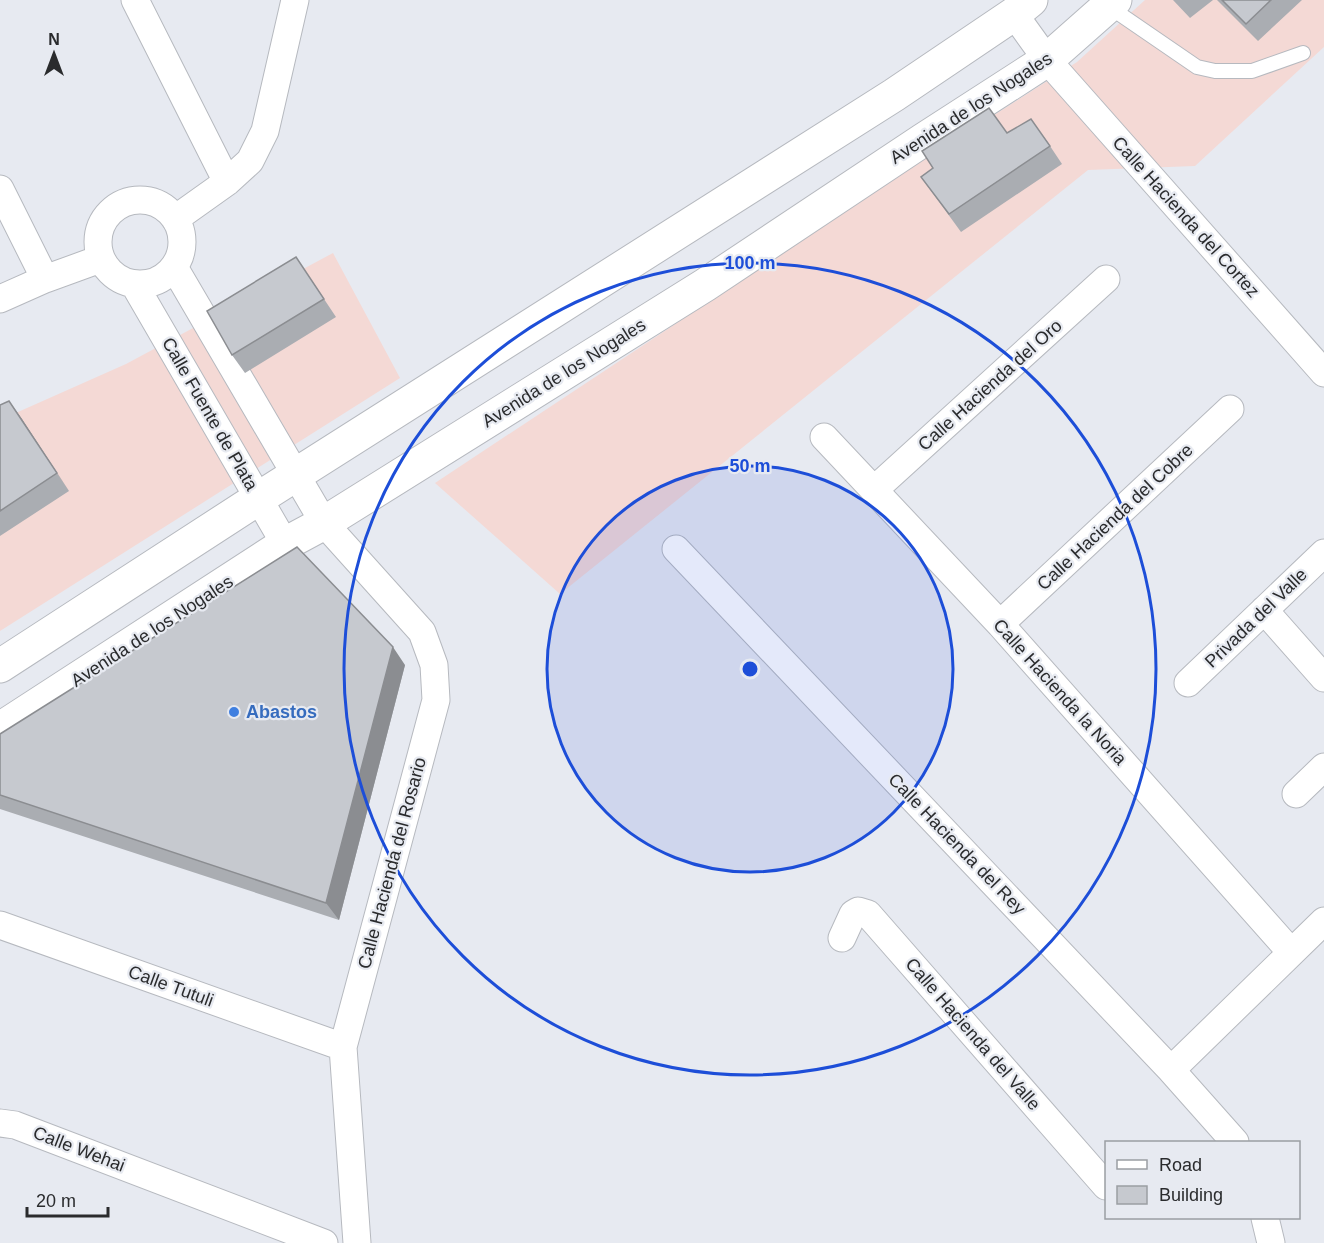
<svg xmlns="http://www.w3.org/2000/svg" width="1324" height="1243" viewBox="0 0 1324 1243" font-family="Helvetica,sans-serif">
  <rect width="100%" height="100%" fill="#e7eaf1"/>
  <path fill="#f4d9d5" d="M 1145,0 L 1324,0 L 1324,47 L 1195,166 L 1088,170 L 560,594 L 435,483 L 914,166 L 1077,62 Z
    M 333,253 L 400,378 L 0,631 L 0,420 L 126,364 Z"/>
  <g fill="none" stroke-linecap="round" stroke-linejoin="round">
    <g stroke="#b6b9bf" stroke-width="16">
      <path id="lane" d="M 1108,6 L 1197,67 L 1215,71 L 1252,71 L 1303,53"/>
    </g>
    <g stroke="#b6b9bf" stroke-width="29">
      <path id="street" d="M 135,0 L 227,182
        M 1014,14 L 1047,60 L 1324,373
        M 0,189 L 45,279
        M98 242a42 42 0 1 1 84 0a42 42 0 1 1-84 0Z
        M 175,219 L 227,182 L 250,161 L 265,131 L 295,0
        M 174,267 L 324,523 L 422,632 L 434,665 L 436,700 L 343,1047 L 357,1243
        M 134,284 L 285,544
        M 0,299 L 45,279 L 100,259
        M 824,437 L 1000,624 L 1291,952
        M 874,490 L 1106,279
        M 676,549 L 1171,1070 L 1235,1142
        M 1264,610 L 1324,678
        M 1000,624 L 1230,409
        M 1188,683 L 1324,553
        M 1296,794 L 1324,767
        M 0,925 L 343,1047
        M 842,938 L 853,914 L 858,911 L 868,914 L 1106,1186
        M 1171,1070 L 1324,921
        M 0,1123 L 15,1125 L 324,1243
        M 1265,1218 L 1271,1243"/>
    </g>
    <g stroke="#b6b9bf" stroke-width="35">
      <path id="secondary" d="M 0,666 L 259,498 L 894,95 L 1014,14 L 1031,0
        M 0,729 L 285,544 L 324,523 L 705,285 L 923,140 L 1047,60 L 1115,0"/>
    </g>
    <use href="#lane" stroke="#fff" stroke-width="14"/>
    <use href="#street" stroke="#fff" stroke-width="27"/>
    <use href="#secondary" stroke="#fff" stroke-width="33"/>
  </g>
  <path fill="#aaadb2" d="M 1173,0 L 1213,0 L 1190,18 Z
    M 1217,0 L 1302,0 L 1258,41 Z
    M 1007,133 L 1044,137 L 1062,164 L 961,232 L 921,177 Z
    M 308,275 L 336,317 L 245,373 L 232,355 Z
    M 9,401 L 69,491 L 0,536 L 0,405 Z
    M 405,665 L 339,920 L 0,809 L 0,734 Z"/>
  <path fill="#8b8d91" d="M 9,401 L 22,419 L 69,491 Z
    M 393,647 L 405,665 L 339,920 L 326,903 Z"/>
  <path fill="#c6c9cf" stroke="#8b8d91" stroke-width="1.5" d="M 1222,0 L 1271,0 L 1246,24 Z
    M 989,108 L 1007,133 L 1031,119 L 1050,146 L 949,214 L 921,177 L 933,168 L 922,151 Z
    M 296,257 L 324,299 L 232,355 L 207,311 Z
    M 9,401 L 57,473 L 0,511 L 0,405 Z
    M 297,547 L 393,647 L 326,903 L 0,795 L 0,734 Z"/>
  <circle cx="750" cy="669" r="203" fill="#1d4ed8" fill-opacity=".12"/>
  <g fill="none" stroke="#1d4ed8" stroke-width="3">
    <circle cx="750" cy="669" r="203"/>
    <circle cx="750" cy="669" r="406"/>
  </g>
  <circle fill="#3f7fe0" stroke="#e7eaf1" stroke-width="2" cx="234" cy="712" r="6"/>
  <g text-anchor="middle" dominant-baseline="central" stroke-width="4.5" stroke-linejoin="round" paint-order="stroke">
    <g font-size="18" fill="#2a2b2d" stroke="#e7eaf1">
      <text transform="translate(971 108) rotate(-33)">Avenida de los Nogales</text>
      <text transform="translate(1186 217) rotate(48)">Calle Hacienda del Cortez</text>
      <text transform="translate(564 373) rotate(-32)">Avenida de los Nogales</text>
      <text transform="translate(990 385) rotate(-42)">Calle Hacienda del Oro</text>
      <text transform="translate(210 414) rotate(60)">Calle Fuente de Plata</text>
      <text transform="translate(1115 517) rotate(-43)">Calle Hacienda del Cobre</text>
      <text transform="translate(1256 618) rotate(-44)">Privada del Valle</text>
      <text transform="translate(152 631) rotate(-33)">Avenida de los Nogales</text>
      <text transform="translate(1060 692) rotate(48)">Calle Hacienda la Noria</text>
      <text transform="translate(957 844) rotate(46)">Calle Hacienda del Rey</text>
      <text transform="translate(392 863) rotate(-75)">Calle Hacienda del Rosario</text>
      <text transform="translate(171 986) rotate(20)">Calle Tutuli</text>
      <text transform="translate(973 1034) rotate(49)">Calle Hacienda del Valle</text>
      <text transform="translate(79 1149) rotate(21)">Calle Wehai</text>
    </g>
    <g font-size="18" font-weight="bold" fill="#366cbe" stroke="#e7eaf1" text-anchor="start">
      <text x="246" y="712">Abastos</text>
    </g>
  </g>
  <circle cx="750" cy="669" r="9" fill="#1d4ed8" stroke="#e7eaf1" stroke-width="3"/>
  <g font-size="18" text-anchor="middle" font-weight="bold" fill="#1d4ed8" stroke="#e7eaf1" stroke-width="4.5" stroke-linejoin="round" paint-order="stroke">
    <text x="750" y="269">100 m</text>
    <text x="750" y="472">50 m</text>
  </g>
  <rect x="1105" y="1141" width="195" height="78" fill="#e7eaf1" stroke="#9b9ea3" stroke-width="1.5"/>
  <rect x="1117" y="1160" width="30" height="9" fill="#ffffff" stroke="#9b9ea3" stroke-width="1.5"/>
  <text x="1159" y="1171" font-size="18" fill="#2a2b2d">Road</text>
  <rect x="1117" y="1186" width="30" height="18" fill="#c6c9cf" stroke="#9b9ea3" stroke-width="1.5"/>
  <text x="1159" y="1201" font-size="18" fill="#2a2b2d">Building</text>
  <g transform="translate(54 54)" stroke="#e7eaf1" stroke-width="4.5" paint-order="stroke">
  <path d="M0-4.5L10 22L0 15L-10 22Z" fill="#2a2b2d"/>
  <text y="-9" font-size="16" font-weight="bold" text-anchor="middle" fill="#2a2b2d">N</text>
  </g>
  <path d="M27 1207v9h81v-9" fill="none" stroke="#2a2b2d" stroke-width="3"/>
  <text x="36" y="1207" font-size="18" fill="#2a2b2d" stroke="#e7eaf1" stroke-width="4.5" paint-order="stroke">20 m</text>
</svg>
